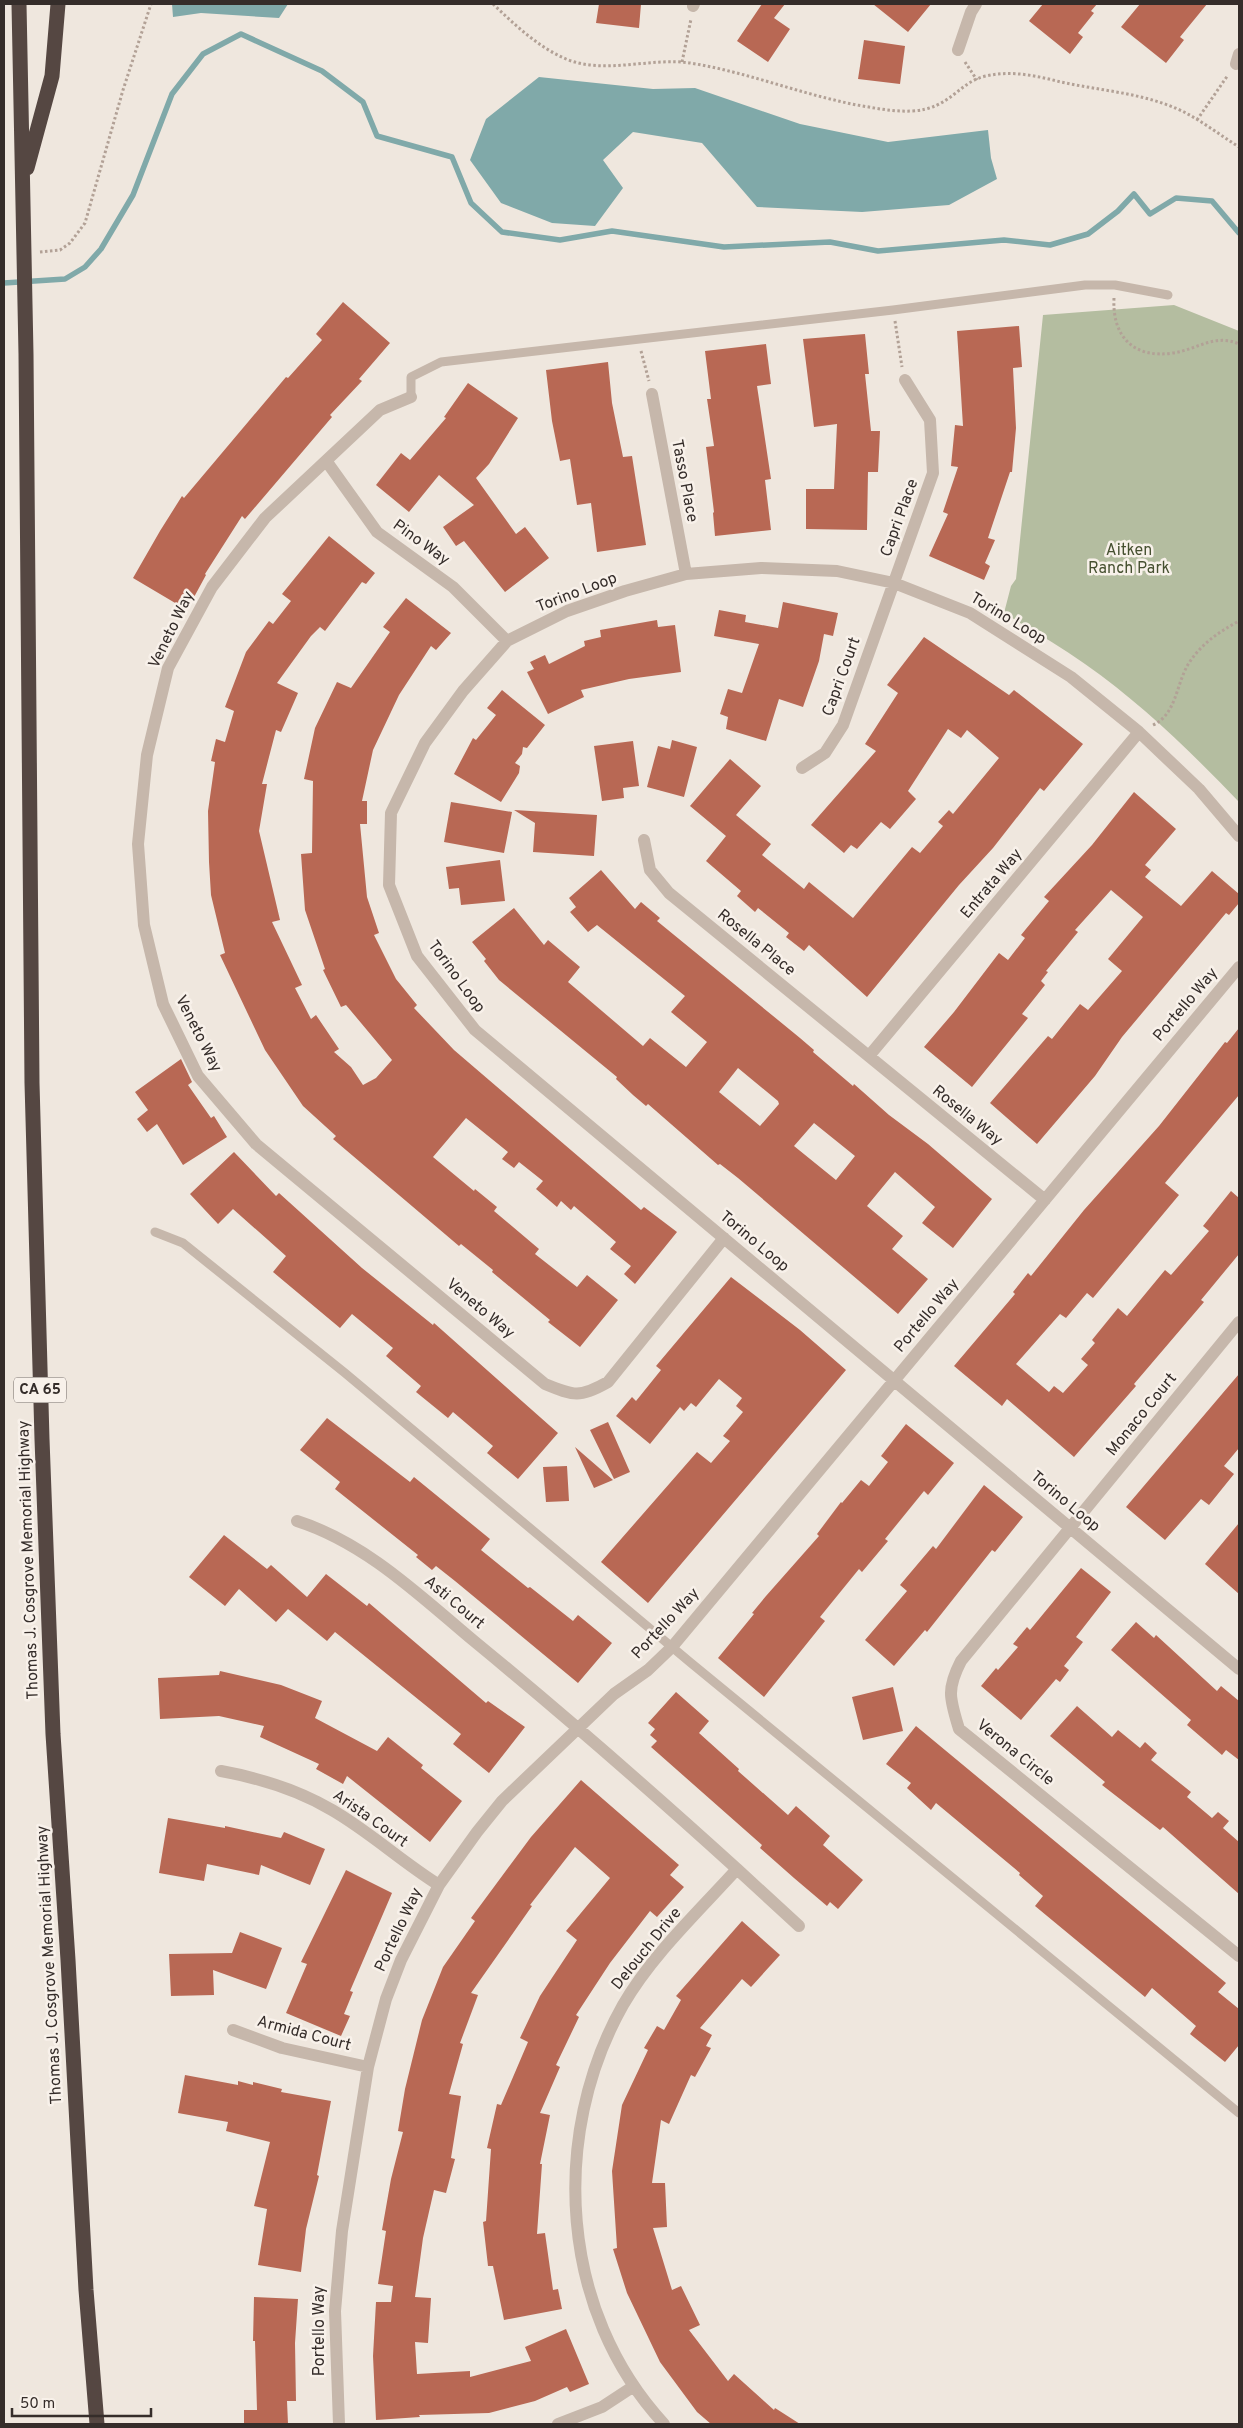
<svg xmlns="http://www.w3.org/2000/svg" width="1243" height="2428" viewBox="0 0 1243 2428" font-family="Overpass,sans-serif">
  <rect width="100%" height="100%" fill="#efe7de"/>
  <path fill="#b4bda0" d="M 1174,305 L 1239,331 L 1239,802 C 1191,752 1142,704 1085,664 C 1059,645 1031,630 1004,613 L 1011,586 L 1016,579 L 1043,315 Z"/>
  <path fill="#80a9a9" d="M 172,4 L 288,4 L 279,18 L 201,13 L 173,17 Z
    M 539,77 L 653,89 L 695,88 L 800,124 L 888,142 L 988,130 L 991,158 L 997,179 L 949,205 L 862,212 L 757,207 L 702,143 L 633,132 L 603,160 L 623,188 L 595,226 L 552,223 L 501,203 L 470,160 L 486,119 Z"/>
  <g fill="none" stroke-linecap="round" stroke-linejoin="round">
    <path stroke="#80a9a9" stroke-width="5.5" d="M 4,283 L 65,279 L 85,267 L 101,249 L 133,195 L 172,94 L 203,54 L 241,34 L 322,71 L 363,102 L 377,136 L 452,157 L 471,203 L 502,232 L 560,240 L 612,231 L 724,247 L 830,242 L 878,251 L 1004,240 L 1050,245 L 1088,234 L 1118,211 L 1134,194 L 1150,214 L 1176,198 L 1212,201 L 1239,233"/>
  </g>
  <path fill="#b86854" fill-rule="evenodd" d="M 599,4 L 641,4 L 639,28 L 596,23 Z
    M 762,4 L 785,4 L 774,18 L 790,29 L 768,62 L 737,41 Z
    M 873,4 L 931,4 L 908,32 Z
    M 1043,4 L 1097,4 L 1091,11 L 1094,13 L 1078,33 L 1083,37 L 1070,54 L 1029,21 Z
    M 1140,4 L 1207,4 L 1180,37 L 1184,40 L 1166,63 L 1121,27 Z
    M 864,40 L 905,46 L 900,84 L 858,79 Z
    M 343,302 L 390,343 L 359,379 L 362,381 L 330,415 L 332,417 L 245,519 L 242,516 L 205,574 L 206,575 L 187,610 L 133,578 L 160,531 L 182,496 L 184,498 L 286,377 L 288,378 L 322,340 L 316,334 Z
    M 1019,326 L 1022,367 L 1013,368 L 1016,428 L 1012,472 L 1010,472 L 988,538 L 995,540 L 985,563 L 990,566 L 984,580 L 929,556 L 948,514 L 943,512 L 958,467 L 951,466 L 955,425 L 963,426 L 957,331 Z
    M 865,334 L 869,374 L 865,374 L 871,431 L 880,431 L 878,472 L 868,472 L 867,530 L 806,529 L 806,489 L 834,489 L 837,424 L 814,427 L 803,339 Z
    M 766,344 L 771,384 L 757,386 L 771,479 L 765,480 L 771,530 L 715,536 L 713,513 L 714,512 L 706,447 L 714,446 L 707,399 L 711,399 L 705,351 Z
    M 608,362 L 612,403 L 623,457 L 632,456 L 646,545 L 597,552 L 591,503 L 577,505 L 570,459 L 560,461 L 552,421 L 546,370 Z
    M 468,383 L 518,418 L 489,464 L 476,478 L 516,534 L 525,527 L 549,558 L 505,592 L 464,541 L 456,546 L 443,527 L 474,505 L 439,475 L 409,512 L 376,485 L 401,453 L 410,460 L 446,418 L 444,417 Z
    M 329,536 L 375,573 L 366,584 L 362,582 L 325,631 L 320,627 L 311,636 L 277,683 L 298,693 L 281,732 L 276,730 L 262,784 L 267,784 L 259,831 L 280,920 L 272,922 L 302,985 L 295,988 L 311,1019 L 316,1015 L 339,1049 L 334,1052 L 351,1067 L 363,1085 L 376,1078 L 392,1060 L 346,1005 L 341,1007 L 323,970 L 325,969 L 305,910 L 301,854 L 312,853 L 313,781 L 304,779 L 315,728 L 337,682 L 351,688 L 390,632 L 383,627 L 406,598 L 451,633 L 436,650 L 431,646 L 399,695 L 373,750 L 362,801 L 367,801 L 367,824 L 360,824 L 367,897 L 379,933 L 374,935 L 396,979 L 417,1005 L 414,1008 L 454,1050 L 641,1210 L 644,1207 L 677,1232 L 635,1284 L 624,1274 L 631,1266 L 610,1249 L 616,1242 L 574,1206 L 571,1210 L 561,1201 L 557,1207 L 536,1189 L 543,1181 L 519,1162 L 514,1168 L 502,1159 L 508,1152 L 466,1118 L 433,1157 L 474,1191 L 475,1189 L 497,1207 L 494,1211 L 539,1249 L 535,1254 L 577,1287 L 587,1275 L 618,1300 L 580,1347 L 548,1322 L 550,1320 L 492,1272 L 493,1270 L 461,1244 L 459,1246 L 333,1139 L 336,1136 L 303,1106 L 265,1050 L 220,955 L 225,953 L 211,895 L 209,862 L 208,811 L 215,762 L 211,761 L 216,739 L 225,742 L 234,711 L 225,707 L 246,652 L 269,621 L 273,624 L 291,601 L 282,594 Z
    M 783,602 L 838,613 L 833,636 L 824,634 L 819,661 L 803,707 L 779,699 L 766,741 L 726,729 L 728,717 L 720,714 L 728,689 L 742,693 L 759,644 L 714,636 L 719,610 L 746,615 L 745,622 L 778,628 Z
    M 657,620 L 658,627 L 675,625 L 681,672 L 629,679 L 581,690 L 584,697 L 548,714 L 527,672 L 534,669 L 530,662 L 545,655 L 549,664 L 585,646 L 584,641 L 601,637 L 600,630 Z
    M 924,637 L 1009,695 L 1014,690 L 1083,744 L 1044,791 L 1040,788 L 993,848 L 959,885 L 867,997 L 809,945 L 804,951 L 786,937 L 789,933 L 758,908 L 755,912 L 737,896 L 741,891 L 706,861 L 726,836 L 690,806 L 730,759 L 761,786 L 736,815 L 771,844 L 762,855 L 804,889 L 809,882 L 853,918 L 912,847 L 920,853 L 943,826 L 938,822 L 949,810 L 953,814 L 999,758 L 967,730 L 961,738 L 948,729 L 908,791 L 916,799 L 890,829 L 881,822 L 857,849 L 851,845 L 844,853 L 811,825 L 876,751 L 865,744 L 898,693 L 887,685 Z
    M 502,690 L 545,725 L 527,748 L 523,747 L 522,754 L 515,763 L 520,766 L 519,773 L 501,802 L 454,774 L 473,738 L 476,740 L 496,715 L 487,708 Z
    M 672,740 L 697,747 L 684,797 L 647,787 L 658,746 L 670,749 Z
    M 633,741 L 639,786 L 623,788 L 624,798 L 602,801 L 594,746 Z
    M 1134,792 L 1176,829 L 1145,865 L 1151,870 L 1145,877 L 1181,906 L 1212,871 L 1239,894 L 1239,903 L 1229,915 L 1226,913 L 1122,1037 L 1095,1076 L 1037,1144 L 990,1103 L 1048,1036 L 1052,1039 L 1080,1004 L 1088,1010 L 1122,971 L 1108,959 L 1143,917 L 1111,890 L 1075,930 L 1078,932 L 1046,971 L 1048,972 L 1041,981 L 1045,985 L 1022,1014 L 1028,1018 L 972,1087 L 924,1047 L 954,1012 L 999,953 L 1008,960 L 1025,938 L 1021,935 L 1049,901 L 1044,897 L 1092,845 Z
    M 451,802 L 512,812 L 504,853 L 444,842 Z
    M 514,810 L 597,815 L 594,856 L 533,852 L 535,823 Z
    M 500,860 L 505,901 L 461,905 L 459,888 L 449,889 L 446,867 Z
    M 601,870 L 635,909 L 641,902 L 660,918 L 657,921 L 800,1038 L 814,1050 L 813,1052 L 853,1086 L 854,1084 L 889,1115 L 928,1144 L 992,1199 L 953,1248 L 922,1223 L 935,1207 L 895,1172 L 867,1206 L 903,1236 L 892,1249 L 928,1279 L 898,1314 L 738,1178 L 720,1164 L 718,1165 L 648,1104 L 646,1106 L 633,1095 L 616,1079 L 617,1077 L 499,980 L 484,961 L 486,959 L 472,942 L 514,908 L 544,945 L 548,940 L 580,967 L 568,982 L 643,1046 L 650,1038 L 686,1067 L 707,1042 L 671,1012 L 685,996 L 597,925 L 588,932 L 570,912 L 576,907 L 569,898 ZM 738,1068 L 778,1101 L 779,1104 L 760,1126 L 719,1092 ZM 814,1123 L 855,1156 L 836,1180 L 794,1146 Z
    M 1239,1028 L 1239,1095 L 1165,1183 L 1179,1195 L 1093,1298 L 1087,1293 L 1066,1318 L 1060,1314 L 1016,1364 L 1049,1392 L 1054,1386 L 1063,1393 L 1088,1365 L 1081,1359 L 1095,1343 L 1092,1340 L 1118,1308 L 1127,1316 L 1165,1270 L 1171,1275 L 1209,1231 L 1203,1226 L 1231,1191 L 1239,1198 L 1239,1254 L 1201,1300 L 1204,1302 L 1134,1384 L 1136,1386 L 1074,1457 L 1007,1399 L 1002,1406 L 954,1366 L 1015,1294 L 1013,1292 L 1028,1273 L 1031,1276 L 1084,1210 L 1159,1126 L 1225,1042 L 1227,1043 Z
    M 181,1059 L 192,1082 L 188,1085 L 211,1118 L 214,1116 L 227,1137 L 183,1165 L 157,1124 L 147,1132 L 137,1119 L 148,1110 L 135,1092 Z
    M 234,1152 L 276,1196 L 279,1193 L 362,1268 L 433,1325 L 434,1323 L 558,1433 L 518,1479 L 487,1453 L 493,1446 L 453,1412 L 448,1418 L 416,1392 L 421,1386 L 386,1356 L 393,1348 L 352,1314 L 340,1328 L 273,1272 L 286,1256 L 233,1209 L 218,1224 L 190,1194 Z
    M 731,1277 L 800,1330 L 846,1370 L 648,1603 L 601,1562 L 697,1452 L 711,1463 L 730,1441 L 723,1436 L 743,1412 L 736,1406 L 742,1398 L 719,1379 L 696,1407 L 691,1403 L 684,1411 L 680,1407 L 650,1444 L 616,1416 L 632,1397 L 636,1401 L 661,1370 L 656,1366 Z
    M 1239,1374 L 1239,1448 L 1224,1466 L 1234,1474 L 1209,1505 L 1201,1499 L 1165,1540 L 1126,1507 Z
    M 327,1418 L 410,1482 L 414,1477 L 490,1539 L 481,1550 L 528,1588 L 530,1587 L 573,1621 L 578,1615 L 612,1643 L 578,1683 L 455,1581 L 436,1566 L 432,1570 L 416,1557 L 418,1555 L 335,1489 L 340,1482 L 300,1450 Z
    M 608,1422 L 630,1472 L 614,1479 L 590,1430 Z
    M 906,1424 L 954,1463 L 928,1495 L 924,1491 L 885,1539 L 888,1541 L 862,1572 L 859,1569 L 820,1617 L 825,1621 L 764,1697 L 718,1658 L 754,1614 L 752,1613 L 766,1596 L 819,1536 L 817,1534 L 841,1502 L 842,1503 L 861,1480 L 869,1486 L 888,1462 L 881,1456 Z
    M 575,1447 L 613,1480 L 594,1488 Z
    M 567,1466 L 569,1501 L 546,1502 L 543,1467 Z
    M 984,1485 L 1023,1517 L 995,1552 L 992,1550 L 927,1632 L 925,1630 L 894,1666 L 865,1640 L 907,1591 L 900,1585 L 933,1546 L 936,1549 Z
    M 1239,1523 L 1239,1594 L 1205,1564 Z
    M 224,1535 L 267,1569 L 271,1565 L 307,1597 L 326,1574 L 367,1606 L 369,1603 L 486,1703 L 488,1701 L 525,1727 L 489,1773 L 453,1744 L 461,1734 L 335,1632 L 327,1641 L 288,1609 L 276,1622 L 239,1589 L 225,1606 L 189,1577 Z
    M 1081,1568 L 1111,1592 L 1076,1637 L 1083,1642 L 1064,1666 L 1069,1670 L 1060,1682 L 1056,1679 L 1021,1720 L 981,1686 L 996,1668 L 998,1670 L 1018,1647 L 1013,1644 L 1027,1627 L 1030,1630 Z
    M 1136,1622 L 1154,1638 L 1156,1635 L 1217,1691 L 1221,1686 L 1239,1701 L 1239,1760 L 1226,1750 L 1222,1755 L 1187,1725 L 1191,1720 L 1111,1650 Z
    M 220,1671 L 281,1685 L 322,1701 L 315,1718 L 377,1751 L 388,1737 L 423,1765 L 421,1768 L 462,1801 L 430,1842 L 347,1776 L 343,1784 L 316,1769 L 319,1764 L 260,1737 L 264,1726 L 219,1716 L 160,1719 L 158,1678 L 219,1675 Z
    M 893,1687 L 903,1731 L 863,1740 L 852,1697 Z
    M 676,1692 L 709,1721 L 699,1733 L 739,1769 L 738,1771 L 788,1815 L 796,1806 L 830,1836 L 823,1845 L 863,1880 L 838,1909 L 830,1902 L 827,1906 L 794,1878 L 760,1848 L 762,1845 L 651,1747 L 657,1741 L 650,1735 L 655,1729 L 648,1723 Z
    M 1077,1706 L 1112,1737 L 1118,1730 L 1140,1748 L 1145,1742 L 1157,1753 L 1151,1760 L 1191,1792 L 1187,1797 L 1212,1818 L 1218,1812 L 1229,1821 L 1223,1828 L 1239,1842 L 1239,1894 L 1163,1827 L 1160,1830 L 1102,1785 L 1105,1782 L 1050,1736 Z
    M 916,1726 L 1226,1983 L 1218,1992 L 1239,2009 L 1239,2045 L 1225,2062 L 1190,2034 L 1196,2026 L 1152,1988 L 1145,1997 L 1035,1906 L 1043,1896 L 1019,1875 L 1020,1873 L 936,1803 L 931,1810 L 907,1788 L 911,1783 L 886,1764 Z
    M 581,1780 L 679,1865 L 670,1875 L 684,1887 L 657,1917 L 650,1911 L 610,1963 L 576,2015 L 579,2017 L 556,2065 L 560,2067 L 540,2113 L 550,2115 L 540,2164 L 542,2164 L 537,2234 L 545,2233 L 553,2290 L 558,2289 L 562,2309 L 504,2320 L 493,2266 L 488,2266 L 483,2222 L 486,2221 L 491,2149 L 487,2148 L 497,2104 L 501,2105 L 528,2042 L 520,2038 L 540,1996 L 577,1940 L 566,1931 L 610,1878 L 575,1847 L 530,1905 L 532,1906 L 471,1993 L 478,1995 L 460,2043 L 463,2044 L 449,2094 L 461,2096 L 451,2158 L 455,2159 L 446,2193 L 434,2190 L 423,2238 L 415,2297 L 431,2298 L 428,2343 L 415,2342 L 417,2374 L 470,2371 L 470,2377 L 531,2361 L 525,2347 L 566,2329 L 589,2384 L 570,2392 L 567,2387 L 535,2401 L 489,2413 L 419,2415 L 420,2417 L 376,2420 L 373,2356 L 376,2302 L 391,2302 L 393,2286 L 378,2284 L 386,2231 L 382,2230 L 391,2179 L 403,2132 L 398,2131 L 405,2089 L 422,2020 L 443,1967 L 475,1921 L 471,1918 L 531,1837 Z
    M 168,1818 L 225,1828 L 225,1826 L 281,1838 L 284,1832 L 325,1849 L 310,1885 L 261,1865 L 259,1875 L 207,1864 L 204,1881 L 159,1873 Z
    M 346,1870 L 392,1893 L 350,1991 L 353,1992 L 344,2014 L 350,2016 L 341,2036 L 286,2013 L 307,1964 L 301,1962 Z
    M 742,1921 L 780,1955 L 751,1987 L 742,1979 L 700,2028 L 712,2035 L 706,2046 L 711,2048 L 695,2077 L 691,2075 L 669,2124 L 661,2120 L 652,2183 L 665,2183 L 667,2227 L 653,2228 L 672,2290 L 681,2286 L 700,2325 L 689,2330 L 728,2381 L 734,2374 L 774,2410 L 775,2408 L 800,2424 L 711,2424 L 697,2412 L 660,2362 L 627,2293 L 613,2249 L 617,2248 L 612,2171 L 622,2105 L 648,2050 L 644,2048 L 657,2026 L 664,2030 L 681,2000 L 676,1996 Z
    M 240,1932 L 282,1948 L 266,1989 L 213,1970 L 214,1995 L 171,1996 L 169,1954 L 232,1953 Z
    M 185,2075 L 238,2085 L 238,2081 L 253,2085 L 253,2082 L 282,2089 L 281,2092 L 331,2101 L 317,2175 L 319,2176 L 306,2229 L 301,2272 L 258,2265 L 267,2209 L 254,2206 L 270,2142 L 226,2131 L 228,2122 L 178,2113 Z
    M 254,2297 L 298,2299 L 295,2343 L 296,2401 L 287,2401 L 288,2424 L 244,2424 L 244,2410 L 257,2410 L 255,2341 L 253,2341 Z"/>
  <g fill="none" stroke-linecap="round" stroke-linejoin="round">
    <path stroke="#b2a196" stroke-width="3" stroke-dasharray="2.5 2.5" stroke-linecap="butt" d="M 493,4 C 515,25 538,47 566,59 C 604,75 652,57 690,63 C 747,72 800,94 857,105 C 875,108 893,112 912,111 C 951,109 958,82 986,76 C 1012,70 1037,76 1061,82 C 1102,91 1144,93 1182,111 C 1202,121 1220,135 1239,147
      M 682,62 L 691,19
      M 965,62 L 977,80
      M 1197,120 L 1228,75
      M 40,252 L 60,250 L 70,243 L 85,223 L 123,90 L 151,4
      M 1114,298 C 1112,336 1133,359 1173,353 C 1196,350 1215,333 1239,344
      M 895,321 L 902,367
      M 641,351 L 649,381
      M 1153,725 C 1177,714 1176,683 1189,663 C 1202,643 1219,632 1239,621"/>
    <path stroke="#c6b7ab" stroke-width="9" d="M 411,397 L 411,377 L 441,362 L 893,310 L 1085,285 L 1115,285 L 1168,295
      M 155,1232 L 183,1243 L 345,1373 L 691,1663 L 1239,2113"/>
    <path stroke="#c6b7ab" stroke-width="12" d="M 693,6 L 694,4
      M 958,50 L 971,12 L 976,4
      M 1236,64 L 1239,54
      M 652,394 L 686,574
      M 411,397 L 380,410 L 265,518 L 212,587 L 168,668 L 147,755 L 138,844 L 144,925 L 163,1004 L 198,1076 L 256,1144 L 545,1384 C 574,1396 580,1398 608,1382 L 724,1238
      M 327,462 L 377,532 L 453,587 L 507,641
      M 802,768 L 825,753 L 843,725 L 933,473 L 930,420 L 905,380
      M 1239,836 L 1199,789 L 1139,732 L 1071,677 L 970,613 L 894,583 L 837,571 L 761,568 L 686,574 L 625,591 L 567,611 L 507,641 L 463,691 L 425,743 L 391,813 L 389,885 L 417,956 L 475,1030 L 1239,1669
      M 644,840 L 650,870 L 669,893 L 1045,1200
      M 869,1056 L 1139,732
      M 1239,1322 L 961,1661 C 946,1690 950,1699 959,1729 L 1239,1956
      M 297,1521 C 366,1543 420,1596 474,1641 C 564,1715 651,1791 737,1869 C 698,1912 652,1955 623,2005 C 549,2136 560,2312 664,2424
      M 221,1771 C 259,1778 298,1790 332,1810 C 370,1832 402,1862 439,1885
      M 737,1869 L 799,1926
      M 233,2030 L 282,2048 L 368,2067
      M 339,2424 L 335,2311 L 342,2231 L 368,2067 L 386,1999 L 401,1960 L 439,1885 L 477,1832 L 502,1801 L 614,1694 L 648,1670 L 672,1647 L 1239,967
      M 558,2424 L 602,2407 L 634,2386"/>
    <path stroke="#554742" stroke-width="15" d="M 19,4 L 26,354 L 32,1083 L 42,1439 L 53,1734 L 68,1960 L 86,2290 L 97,2424
      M 27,168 L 52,76 L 58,4"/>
  </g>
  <g text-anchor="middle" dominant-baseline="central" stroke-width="5" stroke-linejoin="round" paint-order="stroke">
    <rect fill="#f8f1ea" stroke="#706864" stroke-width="1" x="14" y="1377.5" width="52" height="25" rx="4"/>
    <g font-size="15" font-weight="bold" fill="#352d2a">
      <text x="40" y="1390">CA 65</text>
    </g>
    <g font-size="16" fill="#352d2a" stroke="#f8f1ea">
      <text transform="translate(684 481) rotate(79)">Tasso Place</text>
      <text transform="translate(900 518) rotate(-70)">Capri Place</text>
      <text transform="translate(421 543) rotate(36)">Pino Way</text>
      <text transform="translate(577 593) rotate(-21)">Torino Loop</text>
      <text transform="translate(1008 619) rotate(31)">Torino Loop</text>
      <text transform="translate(172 630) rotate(-64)">Veneto Way</text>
      <text transform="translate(842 677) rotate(-70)">Capri Court</text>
      <text transform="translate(992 884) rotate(-50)">Entrata Way</text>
      <text transform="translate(756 943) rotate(39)">Rosella Place</text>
      <text transform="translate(456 977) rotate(54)">Torino Loop</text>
      <text transform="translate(1186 1005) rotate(-50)">Portello Way</text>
      <text transform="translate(198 1034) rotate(63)">Veneto Way</text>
      <text transform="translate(967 1116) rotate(39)">Rosella Way</text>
      <text transform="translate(754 1242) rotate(40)">Torino Loop</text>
      <text transform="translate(480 1309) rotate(40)">Veneto Way</text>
      <text transform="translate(927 1316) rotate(-50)">Portello Way</text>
      <text transform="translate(1142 1415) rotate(-51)">Monaco Court</text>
      <text transform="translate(1065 1502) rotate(40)">Torino Loop</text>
      <text transform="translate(29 1560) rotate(-92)">Thomas J. Cosgrove Memorial Highway</text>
      <text transform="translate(454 1603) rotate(40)">Asti Court</text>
      <text transform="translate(666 1624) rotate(-47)">Portello Way</text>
      <text transform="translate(1015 1753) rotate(39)">Verona Circle</text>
      <text transform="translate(370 1819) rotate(35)">Arista Court</text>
      <text transform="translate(399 1930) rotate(-65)">Portello Way</text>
      <text transform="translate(647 1949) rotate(-51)">Delouch Drive</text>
      <text transform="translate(50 1965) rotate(-93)">Thomas J. Cosgrove Memorial Highway</text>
      <text transform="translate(304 2034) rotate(15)">Armida Court</text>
      <text transform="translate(320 2331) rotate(-90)">Portello Way</text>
    </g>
    <g font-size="16" fill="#465030" stroke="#f8f1ea">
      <text x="1129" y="551">Aitken<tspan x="1129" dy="18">Ranch Park</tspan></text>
    </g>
  </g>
  <rect width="1243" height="2428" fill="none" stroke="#352d2a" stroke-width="10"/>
  <path d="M12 2408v8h139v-8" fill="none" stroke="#352d2a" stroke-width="2.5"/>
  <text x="20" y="2408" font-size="15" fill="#352d2a" stroke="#f8f1ea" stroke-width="4" paint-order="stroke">50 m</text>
</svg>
